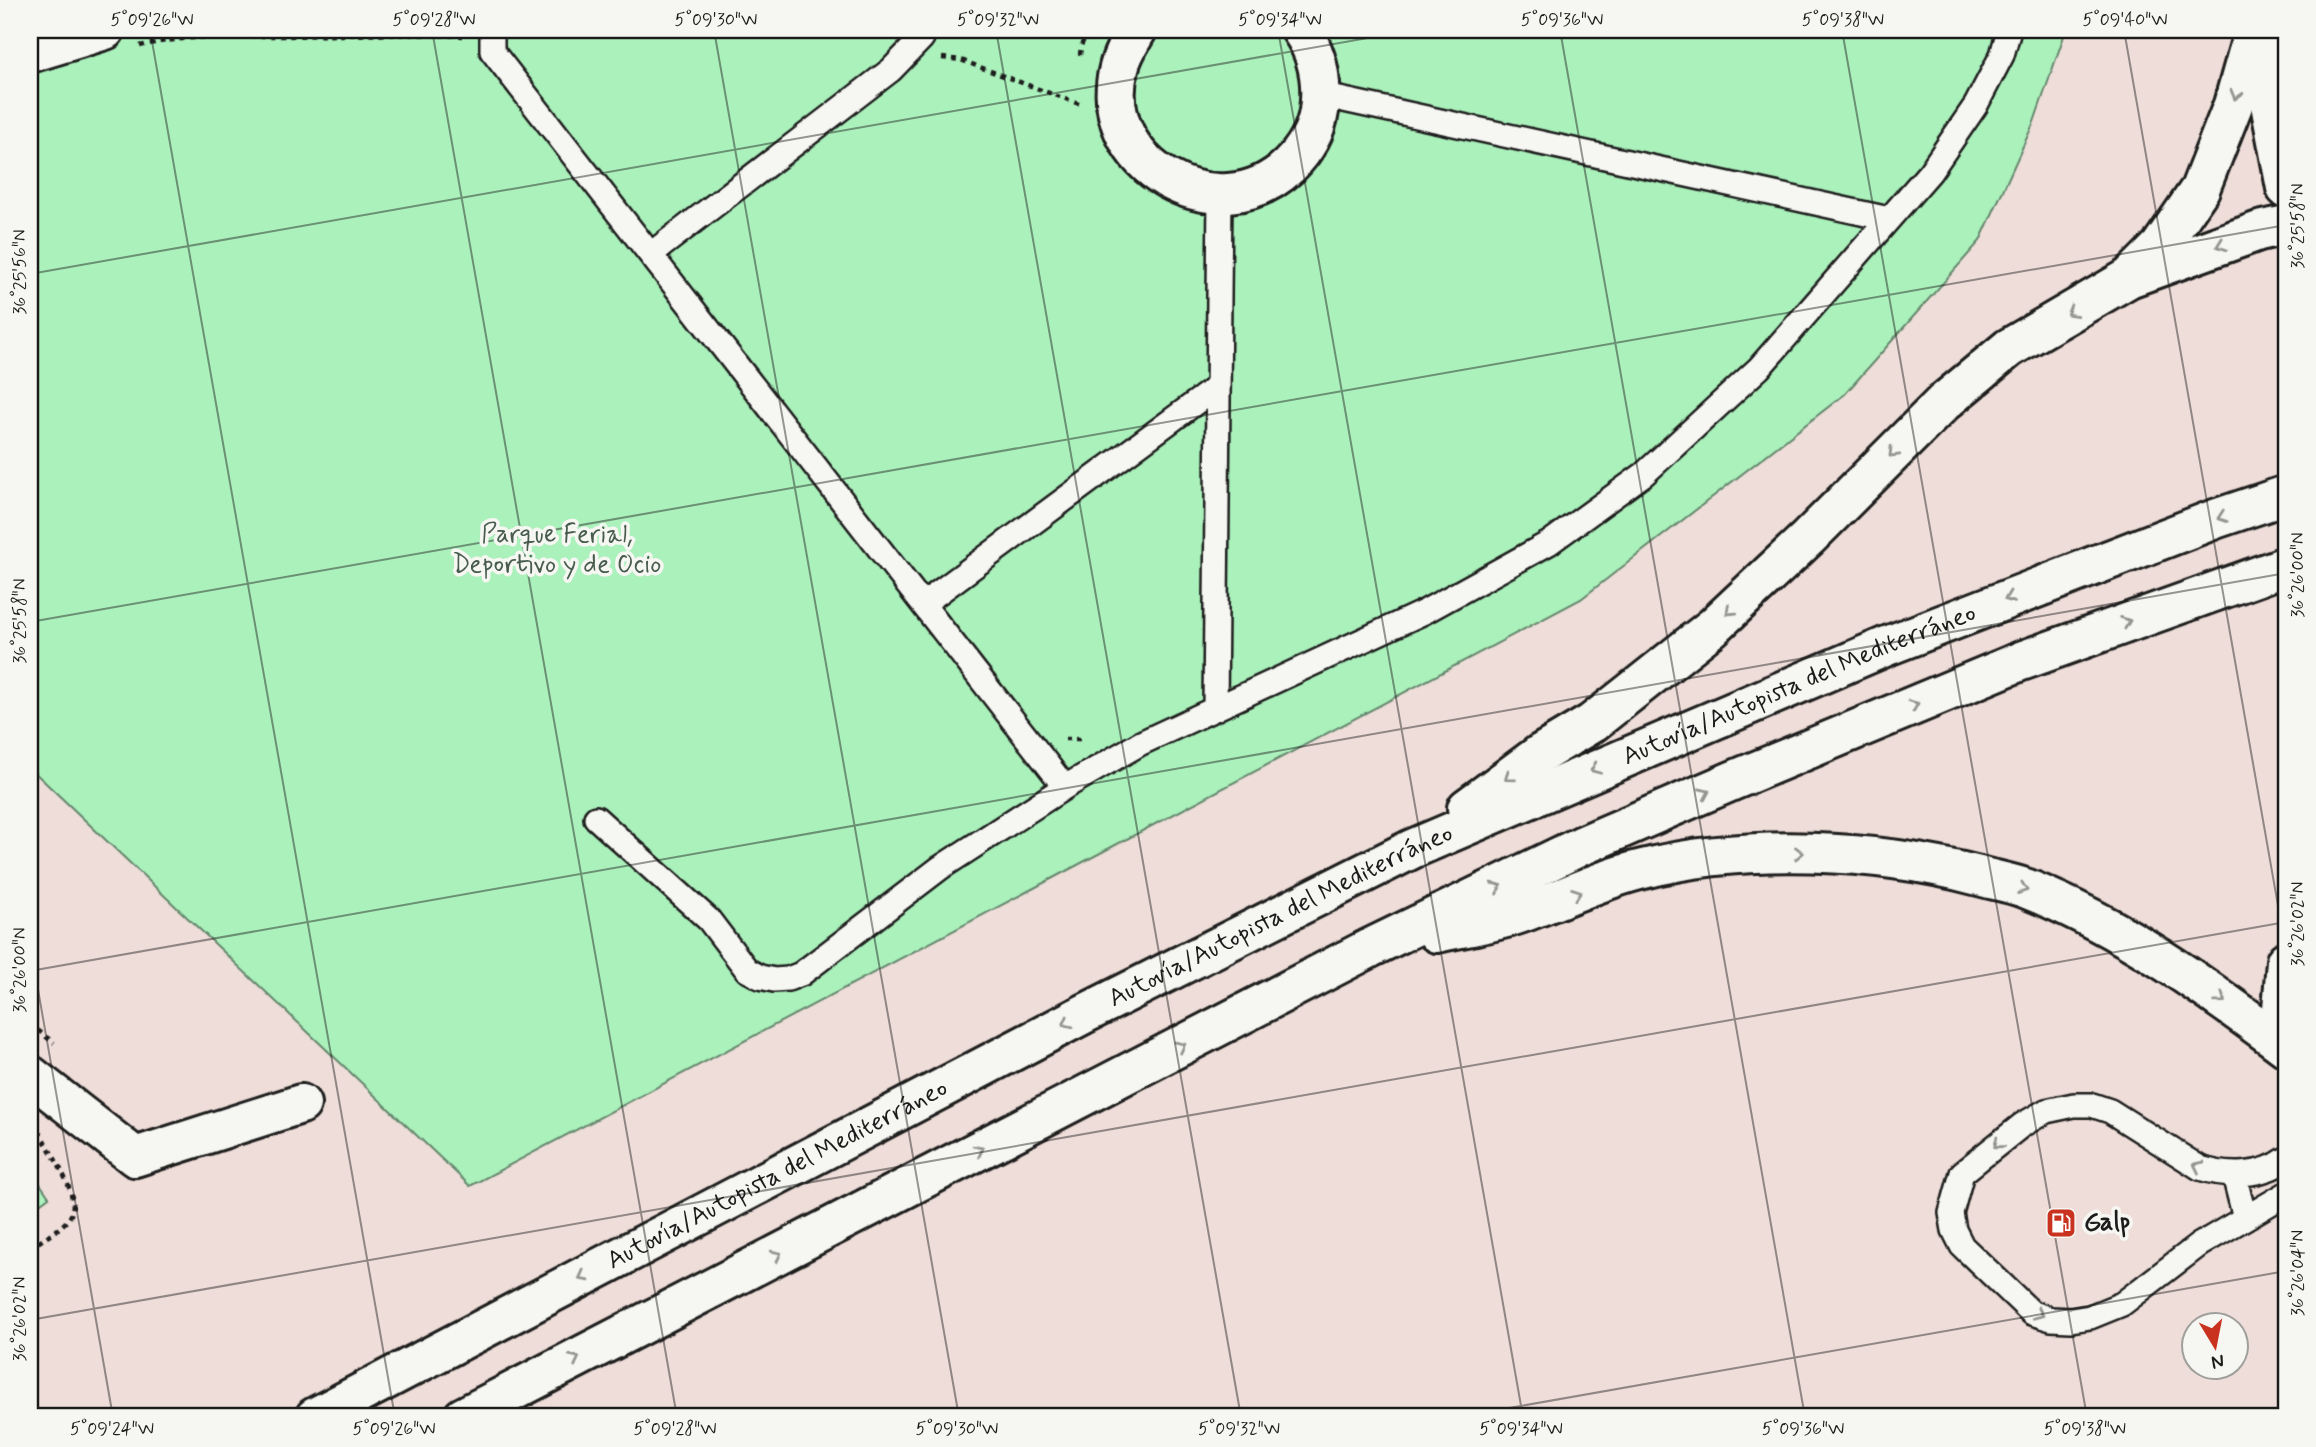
<svg xmlns="http://www.w3.org/2000/svg" width="2316" height="1447" viewBox="0 0 2316 1447" font-family="Mynerve,sans-serif">
  <rect width="100%" height="100%" fill="#eeddd8"/>
  <filter id="ink" filterUnits="userSpaceOnUse"><feTurbulence type="fractalNoise" baseFrequency=".0143" numOctaves="2"/><feDisplacementMap in="SourceGraphic" scale="14" xChannelSelector="R" yChannelSelector="G"/><feConvolveMatrix kernelMatrix="1 2 1 2 8 2 1 2 1" color-interpolation-filters="sRGB"/></filter>
  <g filter="url(#ink)">
    <path fill="#abf1bc" stroke="#64866c" stroke-width="2" d="M 30,30 L 2066,30 L 2034,122 L 1980,241 L 1845,394 L 1581,599 L 470,1186 L 30,768 Z
      M 30,1169 L 49,1197 L 30,1211 Z"/>
    <g fill="none" stroke-linecap="round" stroke-linejoin="round">
      <g stroke="#1c1c1c" stroke-width="28">
        <path id="service" d="M 492,30 L 492,51 L 1065,787
          M 1321,95 L 1889,219
          M 651,254 L 891,70 L 922,38 L 923,30
          M 923,604 L 1218,386
          M 1215,709 L 1220,194
          M 596,818 L 709,920 L 747,970 L 760,977 L 774,980 L 788,979 L 801,974 L 940,868 L 1065,787 L 1141,743 L 1424,612 L 1549,543 L 1644,474 L 1759,368 L 1930,172 L 1976,105 L 2002,55 L 2009,30
          M 2286,1159 C 2262,1177 2227,1177 2200,1168 L 2110,1111 L 2092,1105 L 2074,1105 L 2046,1111 L 2022,1125 L 1962,1173 L 1951,1213 L 1954,1230 L 1962,1246 L 2032,1313 L 2051,1319 L 2071,1320 L 2090,1317 L 2122,1304 L 2199,1245 L 2286,1194
          M 2234,1175 L 2245,1218"/>
      </g>
      <g stroke="#1c1c1c" stroke-width="44">
        <path id="minor" d="M 1137,30 C 1130,42 1122,54 1119,68 C 1094,165 1217,234 1289,166 C 1304,151 1316,132 1319,111 C 1323,81 1318,54 1301,30
          M 30,53 L 105,30
          M 30,1075 L 135,1157 L 301,1104"/>
      </g>
      <g stroke="#1c1c1c" stroke-width="44">
        <path id="secondary" d="M 2256,30 L 2286,188
          M 2286,961 L 2282,1009 L 2286,1026"/>
      </g>
      <g stroke="#1c1c1c" stroke-width="44">
        <g id="motorway">
          <path d="M 2260,30 L 2286,55"/>
          <path d="M 2133,274 L 2160,247 L 2200,189 L 2233,105 L 2254,30"/>
          <path d="M 1467,808 L 1540,754 L 1592,723 L 1713,627 L 1808,538 L 1944,402 L 2009,348 L 2129,278 L 2259,231 L 2286,225"/>
          <path d="M 1437,933 C 1464,927 1493,923 1519,914 C 1560,900 1601,879 1643,869 C 1747,843 1876,849 1979,876 C 1994,880 2010,883 2025,888 C 2123,927 2203,985 2286,1047"/>
          <path id="s1" d="M 315,1417 L 1084,1014 L 1412,849 L 1887,646 L 2215,519 L 2286,495"/>
          <path d="M 463,1417 L 1370,948 L 1581,846 L 1732,781 L 2021,661 L 2286,566"/>
        </g>
      </g>
      <path stroke="#1c1c1c" stroke-width="4.5" stroke-dasharray="5 5" stroke-linecap="butt" d="M 140,46 C 187,35 236,36 285,36 C 344,35 403,33 463,36
        M 1080,55 L 1081,46 L 1088,30
        M 942,58 L 961,60 L 1079,104
        M 1065,739 L 1084,739
        M 30,1024 L 54,1043
        M 30,1248 C 43,1239 59,1231 69,1218 C 84,1199 50,1152 40,1133"/>
      <use href="#service" stroke="#f6f6f2" stroke-width="23"/>
      <use href="#minor" stroke="#f6f6f2" stroke-width="38"/>
      <use href="#secondary" stroke="#f6f6f2" stroke-width="38"/>
      <use href="#motorway" stroke="#f6f6f2" stroke-width="38"/>
    </g>
    <defs><path id="oneway-chevron" d="M-2-3.5L2.5 0L-2 3.5" fill="none" stroke-width="1.6" stroke-linecap="round" stroke-linejoin="round" transform="scale(1.75)"/></defs>
    <g stroke="#949492">
      <use href="#oneway-chevron" transform="translate(2236 95) rotate(106)"/>
      <use href="#oneway-chevron" transform="translate(2221 245) rotate(160)"/>
      <use href="#oneway-chevron" transform="translate(2071 312) rotate(150)"/>
      <use href="#oneway-chevron" transform="translate(1893 453) rotate(135)"/>
      <use href="#oneway-chevron" transform="translate(2222 517) rotate(161)"/>
      <use href="#oneway-chevron" transform="translate(2009 598) rotate(159)"/>
      <use href="#oneway-chevron" transform="translate(1730 611) rotate(137)"/>
      <use href="#oneway-chevron" transform="translate(2126 622) rotate(-20)"/>
      <use href="#oneway-chevron" transform="translate(1914 705) rotate(-22)"/>
      <use href="#oneway-chevron" transform="translate(1595 769) rotate(157)"/>
      <use href="#oneway-chevron" transform="translate(1509 777) rotate(143)"/>
      <use href="#oneway-chevron" transform="translate(1705 793) rotate(-24)"/>
      <use href="#oneway-chevron" transform="translate(1799 853)"/>
      <use href="#oneway-chevron" transform="translate(1497 887) rotate(-26)"/>
      <use href="#oneway-chevron" transform="translate(2023 889) rotate(20)"/>
      <use href="#oneway-chevron" transform="translate(1577 893) rotate(-20)"/>
      <use href="#oneway-chevron" transform="translate(2221 999) rotate(36)"/>
      <use href="#oneway-chevron" transform="translate(1067 1023) rotate(152)"/>
      <use href="#oneway-chevron" transform="translate(1181 1046) rotate(-27)"/>
      <use href="#oneway-chevron" transform="translate(1998 1144) rotate(141)"/>
      <use href="#oneway-chevron" transform="translate(979 1150) rotate(-27)"/>
      <use href="#oneway-chevron" transform="translate(2198 1166) rotate(-154)"/>
      <use href="#oneway-chevron" transform="translate(777 1255) rotate(-27)"/>
      <use href="#oneway-chevron" transform="translate(583 1277) rotate(152)"/>
      <use href="#oneway-chevron" transform="translate(2039 1314) rotate(23)"/>
      <use href="#oneway-chevron" transform="translate(575 1359) rotate(-27)"/>
    </g>
  </g>
  <path fill="none" stroke="#1c1c1c" stroke-width="2" stroke-opacity="0.45" d="M 150,30 L 395,1417M 432,30 L 677,1417M 714,30 L 959,1417M 996,30 L 1241,1417M 1278,30 L 1523,1417M 1560,30 L 1805,1417M 1842,30 L 2087,1417M 2124,30 L 2286,951M 30,274 L 1413,30M 30,622 L 2286,225M 30,944 L 113,1417M 30,971 L 2286,573M 30,1320 L 2286,922M 1458,1417 L 2286,1271"/>
  <defs>
    <g id="fuel-square" transform="scale(1.575)"><rect x="-9" y="-9" width="18" height="18" rx="4" fill="#c8321e" stroke="#f6f6f2"/><path d="M-5.5-6h7V0h2V4h1.3V-2.5L3-4.5l.8-.8L6-3V5H2.5V1h-1V6h-7ZM-4.2-4.7v3.2H.2V-4.7Z" fill="#fff"/></g>
  </defs>
  <g fill-rule="evenodd">
    <use href="#fuel-square" x="2061" y="1223"/>
  </g>
  <g text-anchor="middle" dominant-baseline="central" stroke-width="7" stroke-linejoin="round" paint-order="stroke">
    <g font-size="26" fill="#475c4c" stroke="#f6f6f2">
      <text x="557" y="535">Parque Ferial,<tspan x="557" dy="30">Deportivo y de Ocio</tspan></text>
    </g>
    <g font-size="26" fill="#1c1c1c" stroke="#f6f6f2">
      <text stroke="none"><textPath href="#s1" startOffset="1656">Autovía/Autopista del Mediterráneo</textPath></text>
      <text stroke="none"><textPath href="#s1" startOffset="1088">Autovía/Autopista del Mediterráneo</textPath></text>
      <text stroke="none"><textPath href="#s1" startOffset="522">Autovía/Autopista del Mediterráneo</textPath></text>
    </g>
    <g font-size="26" font-weight="bold" fill="#1c1c1c" stroke="#f6f6f2" text-anchor="start">
      <text x="2084" y="1223">Galp</text>
    </g>
  </g>
  <rect width="2316" height="1447" fill="none" stroke="#f6f6f2" stroke-width="77"/>
  <g transform="translate(2215 1346) rotate(170)"><circle r="33" fill="#f6f6f2" stroke="#9f9f9c" stroke-width="2"/>
  <path d="M0-5L12 26L0 18L-12 26Z" fill="#c8321e"/>
  <text y="-10" font-size="19" font-weight="bold" text-anchor="middle" fill="#1c1c1c">N</text>
  </g>
  <rect x="38" y="38" width="2240" height="1370" fill="none" stroke="#1c1c1c" stroke-width="2.5"/>
  <g font-size="18" text-anchor="middle" fill="#1c1c1c">
    <text x="152" y="25">5°09'26"W</text>
    <text x="434" y="25">5°09'28"W</text>
    <text x="716" y="25">5°09'30"W</text>
    <text x="998" y="25">5°09'32"W</text>
    <text x="1280" y="25">5°09'34"W</text>
    <text x="1562" y="25">5°09'36"W</text>
    <text x="1843" y="25">5°09'38"W</text>
    <text x="2125" y="25">5°09'40"W</text>
    <text transform="translate(2297 226) rotate(-90)" y="6">36°25'58"N</text>
    <text transform="translate(19 272) rotate(-90)" y="6">36°25'56"N</text>
    <text transform="translate(2297 575) rotate(-90)" y="6">36°26'00"N</text>
    <text transform="translate(19 621) rotate(-90)" y="6">36°25'58"N</text>
    <text transform="translate(2297 924) rotate(-90)" y="6">36°26'02"N</text>
    <text transform="translate(19 970) rotate(-90)" y="6">36°26'00"N</text>
    <text transform="translate(2297 1273) rotate(-90)" y="6">36°26'04"N</text>
    <text transform="translate(19 1319) rotate(-90)" y="6">36°26'02"N</text>
    <text x="112" y="1434">5°09'24"W</text>
    <text x="394" y="1434">5°09'26"W</text>
    <text x="675" y="1434">5°09'28"W</text>
    <text x="957" y="1434">5°09'30"W</text>
    <text x="1239" y="1434">5°09'32"W</text>
    <text x="1521" y="1434">5°09'34"W</text>
    <text x="1803" y="1434">5°09'36"W</text>
    <text x="2085" y="1434">5°09'38"W</text>
  </g>
</svg>
